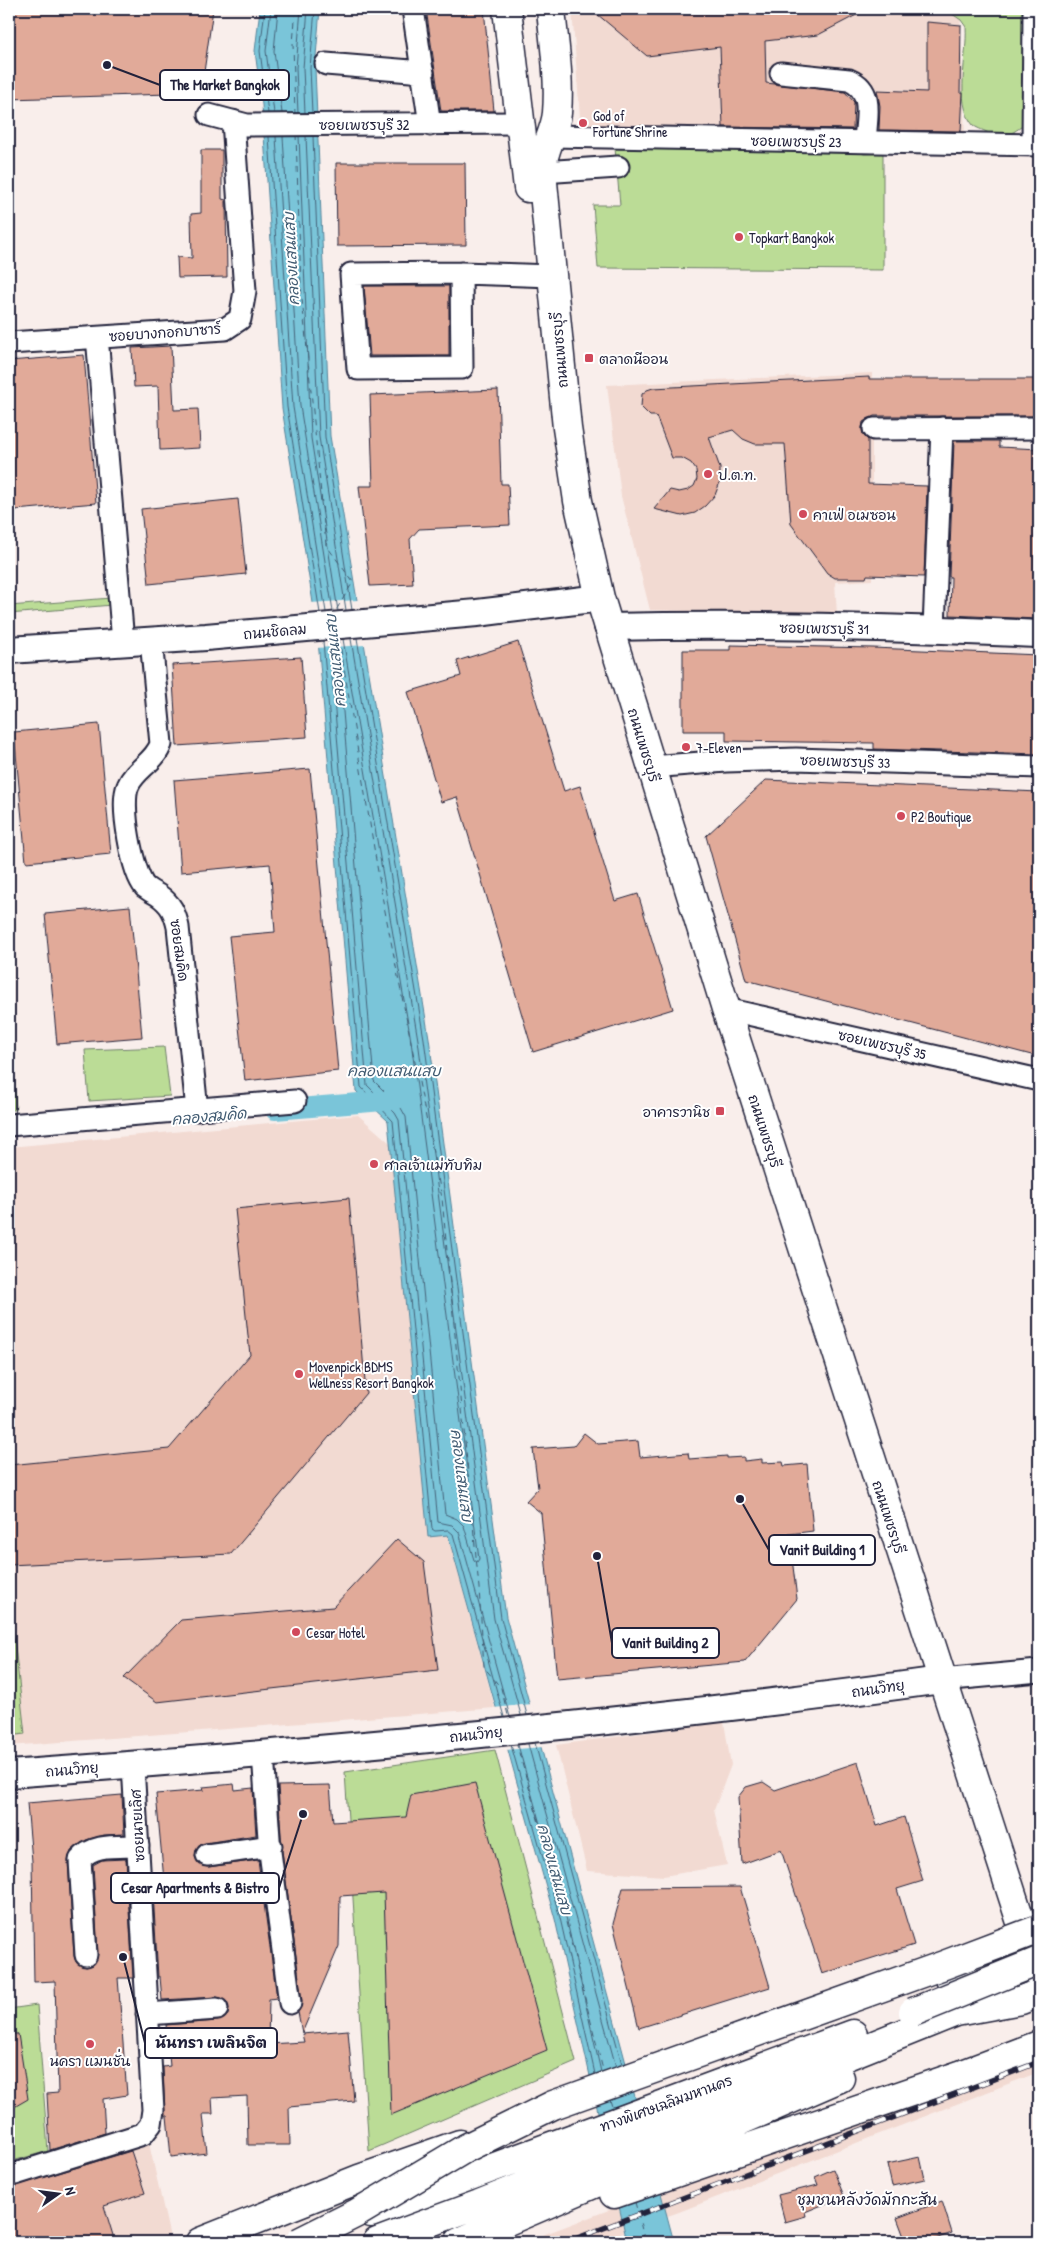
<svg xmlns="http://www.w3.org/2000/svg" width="1048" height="2251" viewBox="0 0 1048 2251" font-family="'Patrick Hand','Playpen Sans Thai',sans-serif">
  <rect width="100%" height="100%" fill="#f9eeeb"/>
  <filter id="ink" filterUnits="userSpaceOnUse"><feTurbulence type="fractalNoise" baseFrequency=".02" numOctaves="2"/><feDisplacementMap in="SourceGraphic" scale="10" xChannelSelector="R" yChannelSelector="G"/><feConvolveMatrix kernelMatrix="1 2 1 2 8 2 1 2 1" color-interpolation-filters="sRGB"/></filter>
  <g filter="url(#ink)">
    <path fill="#f2dad2" d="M 572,9 L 960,9 L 965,139 L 581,131 Z
      M 872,373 L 872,580 L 835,582 L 837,615 L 650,610 L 621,496 L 607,385 Z
      M 358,1115 L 390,1143 L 428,1536 L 448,1535 L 495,1708 L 9,1746 L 9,1147 Z
      M 724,1722 L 731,1765 L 714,1810 L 727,1865 L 664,1876 L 587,1871 L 556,1745 Z
      M 1039,2048 L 1039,2072 L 679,2212 L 595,2242 L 524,2242 Z
      M 148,2139 L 171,2242 L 56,2242 L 37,2175 Z"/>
    <path fill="#bbdc96" stroke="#6e7f68" d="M 945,9 L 1036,9 L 1028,121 C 1016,132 1002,141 987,132 C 983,130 976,128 973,125 C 954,102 968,55 966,27 L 961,20 Z
      M 615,148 L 883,150 L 883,270 L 598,268 L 593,205 L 620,205 Z
      M 111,598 L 112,605 L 9,614 L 9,606 Z
      M 9,1000 L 16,1110 L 9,1110 Z
      M 164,1047 L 170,1096 L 89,1101 L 85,1050 Z
      M 9,1610 L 11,1611 L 25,1734 L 9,1736 Z
      M 495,1750 L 576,2062 L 369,2151 L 345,1772 Z
      M 37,2005 L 48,2151 L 9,2162 L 9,2009 Z"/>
    <path fill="#7ac5d9" stroke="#57849a" d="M 260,9 L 320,9 L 315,68 L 330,436 L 429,1038 L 506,1617 L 674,2242 L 627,2242 L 555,1919 L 448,1535 L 428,1537 L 388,1121 L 356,1091 L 317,628 L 282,408 L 262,105 L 255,51 Z"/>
    <path fill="#f9eeeb" d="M 358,600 L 366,645 L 316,648 L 310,603 Z
      M 532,1704 L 543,1747 L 505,1750 L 493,1708 Z"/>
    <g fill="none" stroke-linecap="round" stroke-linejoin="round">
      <path stroke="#45637a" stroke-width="1" d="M 265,9 L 260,51 L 268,113
        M 271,9 L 266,51 L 274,113
        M 278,9 L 274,51 L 282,113
        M 298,113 L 296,68 L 301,9
        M 305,113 L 303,68 L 308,9
        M 312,113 L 310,68 L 315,9
        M 299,136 L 311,438 L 338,611
        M 306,136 L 319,437 L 346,610
        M 313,136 L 325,437 L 352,610
        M 269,137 L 287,407 L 320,613
        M 276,137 L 293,407 L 326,612
        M 283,137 L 300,406 L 333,611
        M 357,638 L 424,1039 L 501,1618 L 527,1715
        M 351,639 L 418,1040 L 494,1619 L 521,1715
        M 337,640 L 374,1081 L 401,1108 L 406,1117 L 445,1514 L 457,1519 L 464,1526 L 474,1560 L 477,1562 L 479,1559 L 411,1041 L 343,639
        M 323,641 L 361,1087 L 393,1121 L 432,1529 L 435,1531 L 448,1530 L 453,1534 L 504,1717
        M 329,641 L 367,1085 L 395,1113 L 399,1120 L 438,1522 L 452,1525 L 459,1532 L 510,1717
        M 535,1743 L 622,2064
        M 528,1744 L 616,2067
        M 511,1745 L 560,1918 L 595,2074
        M 518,1745 L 566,1917 L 601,2072"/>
      <path stroke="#7ac5d9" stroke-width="20" d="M 275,1110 L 395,1100"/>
      <path stroke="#415b72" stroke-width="1" stroke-dasharray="6 5" stroke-linecap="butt" d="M 295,115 L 293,43 L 296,9
        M 296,134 L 301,288 L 326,545 L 353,582 L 335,612
        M 339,638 L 382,896 L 442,1198 L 479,1588 L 484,1667 L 501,1688 L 509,1719
        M 516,1742 L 557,1886 L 604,2074
        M 610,2100 L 613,2110
        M 635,2202 L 645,2242"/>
    </g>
    <path fill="#e1aa99" stroke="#22223b" d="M 9,9 L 213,9 L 201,93 L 9,99 Z
      M 426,9 L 484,9 L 494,111 L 441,111 Z
      M 591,9 L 868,9 L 818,35 L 765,41 L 766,83 L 845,92 L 854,102 L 853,129 L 723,127 L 720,47 L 647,56 Z
      M 927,22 L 961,25 L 960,93 L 963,93 L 961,131 L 879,130 L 880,106 L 877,90 L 927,92 Z
      M 201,150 L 222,150 L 222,199 L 226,200 L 227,277 L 178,278 L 177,257 L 192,258 L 191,214 L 201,213 Z
      M 336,163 L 465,163 L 466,245 L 337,246 Z
      M 364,286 L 449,286 L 449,356 L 370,356 Z
      M 171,346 L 174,410 L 198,409 L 200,448 L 160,450 L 158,386 L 134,387 L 132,348 Z
      M 84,355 L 96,503 L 15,510 L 9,438 L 9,361 Z
      M 869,377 L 869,379 L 1039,379 L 1039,416 L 874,416 L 863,422 L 862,429 L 863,435 L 868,440 L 868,484 L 927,486 L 924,577 L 867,575 L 866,578 L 835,578 L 827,573 L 791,524 L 785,444 L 755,444 L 743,439 L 733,430 L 709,437 L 720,468 L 720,482 L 715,495 L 705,506 L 695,513 L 682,516 L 654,509 L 670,490 L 679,492 L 688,490 L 694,486 L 697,479 L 696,470 L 691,463 L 682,458 L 672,458 L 656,416 L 650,416 L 641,407 L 642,394 L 647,390 L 653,388 Z
      M 498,390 L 501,484 L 508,484 L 510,525 L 419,529 L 410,539 L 413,584 L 370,586 L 359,486 L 373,486 L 370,395 Z
      M 954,441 L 999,441 L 999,447 L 1039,449 L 1037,619 L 950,615 L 951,577 L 949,577 Z
      M 238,499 L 246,574 L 149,584 L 141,509 Z
      M 518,642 L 564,791 L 580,786 L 615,901 L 638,894 L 673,1009 L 533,1052 L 457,797 L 441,802 L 408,692 L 461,676 L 457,661 Z
      M 730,645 L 873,648 L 1039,655 L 1039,754 L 874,749 L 874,743 L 726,741 L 726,731 L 683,731 L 683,650 L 730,650 Z
      M 301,657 L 307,737 L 177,746 L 172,665 Z
      M 99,724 L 111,854 L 26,862 L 14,732 Z
      M 310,769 L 338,1071 L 245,1081 L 229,936 L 275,932 L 270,864 L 181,872 L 174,780 Z
      M 766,780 L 1039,792 L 1039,1057 L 746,980 L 706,836 Z
      M 130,906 L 142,1037 L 57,1044 L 45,914 Z
      M 349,1198 L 366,1393 L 231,1554 L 9,1565 L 9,1465 L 169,1449 L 250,1355 L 235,1209 Z
      M 584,1433 L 598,1444 L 638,1441 L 640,1457 L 688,1453 L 689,1459 L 727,1456 L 727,1458 L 744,1457 L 744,1461 L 762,1459 L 762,1463 L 783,1462 L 784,1466 L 807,1464 L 813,1531 L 789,1534 L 797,1599 L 745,1662 L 557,1679 L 541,1513 L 526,1501 L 538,1488 L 533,1449 L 574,1446 Z
      M 397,1539 L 424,1562 L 438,1670 L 157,1702 L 124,1678 L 181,1620 L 333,1607 Z
      M 858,1762 L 877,1826 L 904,1817 L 923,1881 L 897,1889 L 914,1945 L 822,1974 L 781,1850 L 742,1864 L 738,1797 L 746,1787 L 763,1782 L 775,1790 Z
      M 475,1783 L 547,2050 L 391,2115 L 384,1893 L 340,1896 L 339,1946 L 302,2033 L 298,2012 L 302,2001 L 282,1851 L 278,1786 L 330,1785 L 333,1822 L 406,1817 L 411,1795 Z
      M 234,1784 L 235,1790 L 253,1788 L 256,1835 L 205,1843 L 196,1850 L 195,1857 L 202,1866 L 208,1867 L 258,1860 L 277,1998 L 269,1999 L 268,2044 L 304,2042 L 302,2034 L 348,2030 L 354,2101 L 289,2107 L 290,2145 L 248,2145 L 247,2096 L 212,2098 L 213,2114 L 203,2114 L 207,2153 L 171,2157 L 167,2116 L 165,2116 L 163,2067 L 170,2066 L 166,2025 L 218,2021 L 228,2015 L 229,2009 L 227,2002 L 217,1997 L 162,2000 L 160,1977 L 158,1977 L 153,1892 L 165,1891 L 156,1794 L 204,1790 L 203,1787 Z
      M 122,1795 L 124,1834 L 104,1835 L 86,1840 L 71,1851 L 68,1861 L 74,1956 L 76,1962 L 86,1967 L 93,1965 L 98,1954 L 93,1865 L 102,1860 L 126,1859 L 133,1978 L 118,1978 L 127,2095 L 103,2099 L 105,2133 L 50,2150 L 47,2094 L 58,2093 L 55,1981 L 34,1982 L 32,1861 L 27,1803 Z
      M 740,1887 L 770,1987 L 639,2028 L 613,1924 L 623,1888 Z
      M 9,2034 L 18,2034 L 28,2099 L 9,2110 Z
      M 131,2151 L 145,2193 L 104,2206 L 115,2242 L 9,2242 L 9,2188 Z
      M 920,2157 L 925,2179 L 892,2186 L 887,2164 Z
      M 833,2169 L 844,2196 L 805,2212 L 806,2216 L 785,2222 L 778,2195 L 818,2185 L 815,2177 Z
      M 942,2201 L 952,2233 L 927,2242 L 906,2242 L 897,2218 Z"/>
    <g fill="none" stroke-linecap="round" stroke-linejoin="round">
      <g stroke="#22223b" stroke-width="25">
        <path id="minor" d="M 413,9 L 430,125
          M 326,64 L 423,72
          M 781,73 L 849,80 C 875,91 866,118 865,142
          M 209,115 L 247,125 L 520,123
          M 552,136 L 1039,145
          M 1033,145 L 1034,9
          M 542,172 L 618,167
          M 461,273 L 462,368 L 358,369 L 351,274 L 461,273 L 552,276
          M 9,343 L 225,329 L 240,319 L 245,291 L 233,121
          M 98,348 L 123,642
          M 874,429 L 1039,428
          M 934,629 L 942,428
          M 151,640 L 161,744 C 155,762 135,769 128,786 C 120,804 132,872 145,887 C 149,890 154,893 158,895 C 171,904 175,913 178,927 L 197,1110
          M 651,767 L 726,761 L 796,759 L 1039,767
          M 726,1009 L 1039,1080
          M 9,1125 L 295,1101
          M 941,1680 L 1039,1671
          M 263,1754 L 270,1852 L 290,2003
          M 207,1855 L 271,1846
          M 86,1955 L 80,1860 C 93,1843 118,1847 138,1846
          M 147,2014 L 217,2009
          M 9,2176 L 143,2134 L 151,2124 L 153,2110 L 133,1765"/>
      </g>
      <g stroke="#22223b" stroke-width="30">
        <path id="tertiary" d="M 608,627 C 752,624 896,627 1039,634
          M 9,650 L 206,637 L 477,613 L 600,598
          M 9,1774 C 320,1751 632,1723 941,1680"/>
      </g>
      <g stroke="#22223b" stroke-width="31">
        <path id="primary" d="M 507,9 L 528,188
          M 551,9 C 554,43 560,79 557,113 C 555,134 541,152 542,172 L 567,428 L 578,501 L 600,598 L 726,1009 L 1039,1978"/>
      </g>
      <g stroke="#22223b" stroke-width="31">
        <path id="motorway" d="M 948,1977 L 1029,1949
          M 614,2194 L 960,2075 L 1039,2045
          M 371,2213 L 853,2034
          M 200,2242 L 359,2179 L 460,2144
          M 377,2242 L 479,2204 L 956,2012 L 1021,2000 L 1039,1993
          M 459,2242 L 840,2078"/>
      </g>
      <use href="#minor" stroke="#fff" stroke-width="21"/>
      <use href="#tertiary" stroke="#fff" stroke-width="26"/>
      <use href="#primary" stroke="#fff" stroke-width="28"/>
      <use href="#motorway" stroke="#fff" stroke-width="28"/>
      <g stroke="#22223b" stroke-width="5.5">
        <path id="rail" d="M 567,2242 L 1039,2062"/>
      </g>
      <use href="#rail" stroke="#fff" stroke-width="4" stroke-dasharray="11" stroke-linecap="butt"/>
      <g stroke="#22223b" stroke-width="31" stroke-linecap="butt">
        <path id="motorway-bridge" d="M 913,2012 L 1039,1961
          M 299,2242 L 357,2213 L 466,2148 L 553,2105 L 944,1965 L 1039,1929"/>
      </g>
      <use href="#motorway-bridge" stroke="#fff" stroke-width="28"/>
    </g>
  </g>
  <g fill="#d1495b" stroke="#fff" stroke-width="2">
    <circle cx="583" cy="123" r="5"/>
    <circle cx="739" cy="237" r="5"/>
    <rect x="584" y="353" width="10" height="10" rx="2.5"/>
    <circle cx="708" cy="474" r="5"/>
    <circle cx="803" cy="514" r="5"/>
    <circle cx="686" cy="747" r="5"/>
    <circle cx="901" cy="816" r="5"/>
    <rect x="715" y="1106" width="10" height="10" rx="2.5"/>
    <circle cx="374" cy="1164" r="5"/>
    <circle cx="299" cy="1374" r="5"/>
    <circle cx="296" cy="1632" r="5"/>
    <circle cx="90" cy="2044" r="5"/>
  </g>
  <g text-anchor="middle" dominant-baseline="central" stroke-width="4" stroke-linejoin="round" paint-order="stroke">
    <g font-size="14" fill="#22223b" stroke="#fff" text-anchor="start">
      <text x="593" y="115">God of<tspan x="593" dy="16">Fortune Shrine</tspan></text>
      <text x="749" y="237">Topkart Bangkok</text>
      <text x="599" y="358">ตลาดนีออน</text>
      <text x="718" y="474">ป.ต.ท.</text>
      <text x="813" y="514">คาเฟ่ อเมซอน</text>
      <text x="696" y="747">7-Eleven</text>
      <text x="911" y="816">P2 Boutique</text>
      <text x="710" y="1111" text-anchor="end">อาคารวานิช</text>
      <text x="384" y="1164">ศาลเจ้าแม่ทับทิม</text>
      <text x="309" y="1366">Movenpick BDMS<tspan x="309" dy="16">Wellness Resort Bangkok</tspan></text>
      <text x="306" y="1632">Cesar Hotel</text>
      <text x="90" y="2060" text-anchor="middle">นครา แมนชั่น</text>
    </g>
    <g font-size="14" fill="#22223b" stroke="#fff">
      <text x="364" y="124">ซอยเพชรบุรี 32</text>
      <text transform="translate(796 141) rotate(1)">ซอยเพชรบุรี 23</text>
      <text transform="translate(165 332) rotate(-4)">ซอยบางกอกบาซาร์</text>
      <text transform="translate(559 350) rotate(-95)">ถนนเพชรบุรี</text>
      <text transform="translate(824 628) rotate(1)">ซอยเพชรบุรี 31</text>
      <text transform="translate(275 631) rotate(-5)">ถนนชิดลม</text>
      <text transform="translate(644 745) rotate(73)">ถนนเพชรบุรี</text>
      <text transform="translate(845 761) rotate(2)">ซอยเพชรบุรี 33</text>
      <text transform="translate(180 950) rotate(82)">ซอยสมคิด</text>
      <text transform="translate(882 1044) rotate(13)">ซอยเพชรบุรี 35</text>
      <text transform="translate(765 1131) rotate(72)">ถนนเพชรบุรี</text>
      <text transform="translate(889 1517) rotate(72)">ถนนเพชรบุรี</text>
      <text transform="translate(878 1688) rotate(-8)">ถนนวิทยุ</text>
      <text transform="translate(476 1734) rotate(-6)">ถนนวิทยุ</text>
      <text transform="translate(72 1769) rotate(-5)">ถนนวิทยุ</text>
      <text transform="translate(137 1826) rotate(-93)">ซอยนายเลิศ</text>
      <text transform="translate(666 2103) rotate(-20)">ทางพิเศษเฉลิมมหานคร</text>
    </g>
    <g font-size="15" font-style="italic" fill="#415b72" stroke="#fff">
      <text transform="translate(291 259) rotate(-93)">คลองแสนแสบ</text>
      <text transform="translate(335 661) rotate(-96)">คลองแสนแสบ</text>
      <text x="394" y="1070">คลองแสนแสบ</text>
      <text transform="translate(209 1116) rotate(-5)">คลองสมคิด</text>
      <text transform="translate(462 1475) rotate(83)">คลองแสนแสบ</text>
      <text transform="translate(555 1869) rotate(75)">คลองแสนแสบ</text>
    </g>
    <g font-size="15" fill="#22223b" stroke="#fff">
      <text x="867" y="2199">ชุมชนหลังวัดมักกะสัน</text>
    </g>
  </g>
  <path fill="none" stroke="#22223b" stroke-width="2" d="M107 65L160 85M740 1499L769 1550M597 1556L612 1643M303 1814L279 1888M123 1957L145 2043"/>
  <g fill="#22223b" stroke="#fff" stroke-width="2">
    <circle cx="107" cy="65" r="5"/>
    <circle cx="740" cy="1499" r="5"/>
    <circle cx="597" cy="1556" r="5"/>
    <circle cx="303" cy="1814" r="5"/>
    <circle cx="123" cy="1957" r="5"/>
  </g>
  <g fill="#fff" stroke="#22223b" stroke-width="2">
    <rect x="160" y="70" width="129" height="30" rx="5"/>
    <rect x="769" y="1535" width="106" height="30" rx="5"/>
    <rect x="612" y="1628" width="107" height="30" rx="5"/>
    <rect x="111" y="1873" width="168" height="30" rx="5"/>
    <rect x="145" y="2028" width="132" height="30" rx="5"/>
  </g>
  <g font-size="15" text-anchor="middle" font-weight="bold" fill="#22223b">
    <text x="225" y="90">The Market Bangkok</text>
    <text x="822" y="1555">Vanit Building 1</text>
    <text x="665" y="1648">Vanit Building 2</text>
    <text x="195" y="1893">Cesar Apartments &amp; Bistro</text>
    <text x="211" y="2048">นันทรา เพลินจิต</text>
  </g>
  <rect width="1048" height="2251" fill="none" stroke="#fff" stroke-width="30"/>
  <rect x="15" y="15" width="1018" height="2221" fill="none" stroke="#22223b" stroke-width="2" filter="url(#ink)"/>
  <g transform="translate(58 2194) rotate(76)" stroke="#ffffff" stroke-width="4" paint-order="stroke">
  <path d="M0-4L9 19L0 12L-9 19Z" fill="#22223b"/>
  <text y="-8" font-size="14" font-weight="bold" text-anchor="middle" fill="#22223b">N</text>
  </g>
</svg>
